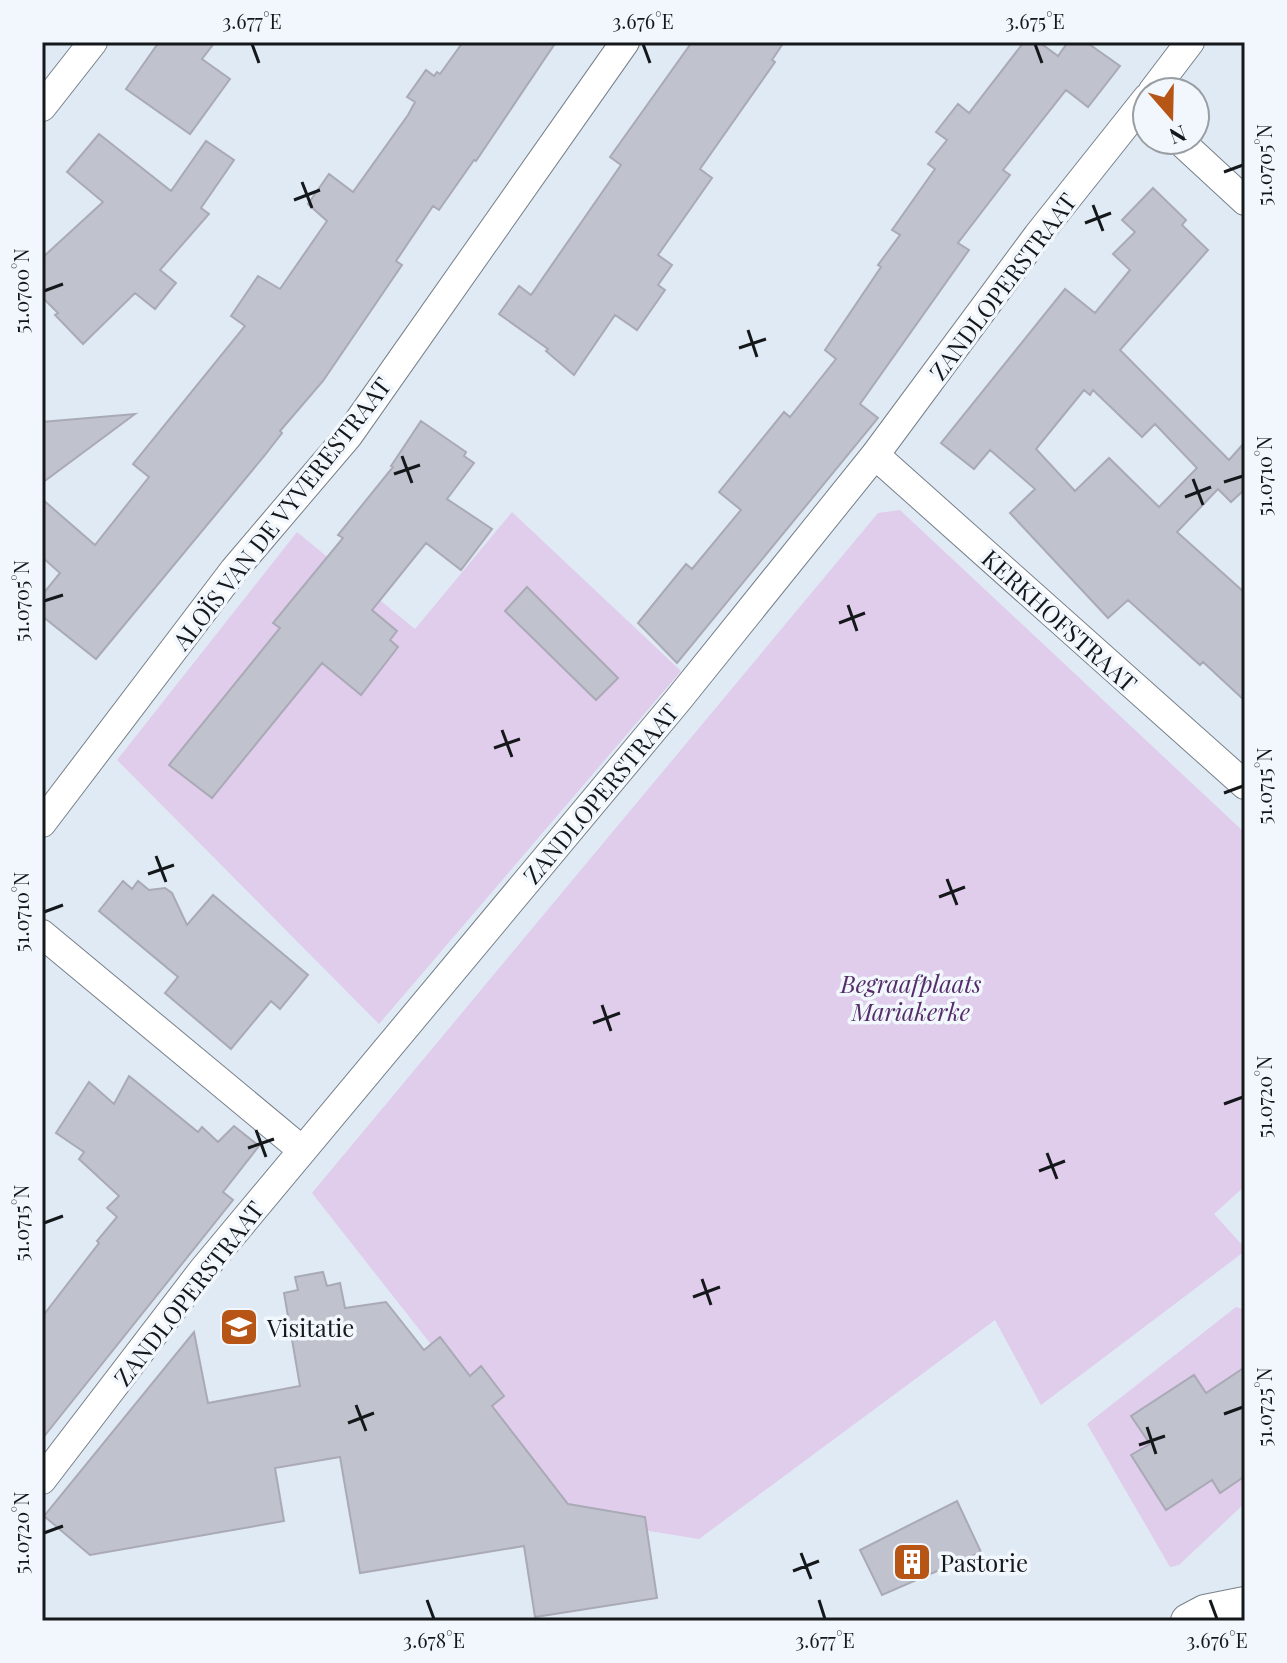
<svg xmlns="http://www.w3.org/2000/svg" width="1287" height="1663" viewBox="0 0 1287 1663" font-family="'Playfair Display',serif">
  <rect width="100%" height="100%" fill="#e0eaf4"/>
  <path fill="#e0cceb" d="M 900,510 L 1245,833 L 1245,1186 L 1214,1214 L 1245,1248 L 1245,1251 L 1041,1405 L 995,1320 L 699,1539 L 556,1516 L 433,1347 L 312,1193 L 878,513 Z
    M 512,512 L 681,671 L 379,1024 L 117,760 L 297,532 L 415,629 Z
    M 1236,1307 L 1245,1310 L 1245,1503 L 1179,1565 L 1170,1567 L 1087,1424 Z"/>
  <path fill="#c0c2ce" stroke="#a9aab6" stroke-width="2" fill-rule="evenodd" d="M 159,42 L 215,42 L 202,59 L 230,79 L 190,134 L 126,89 Z
    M 463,42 L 556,42 L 476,161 L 474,160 L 439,210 L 433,206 L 396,261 L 402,265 L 323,381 L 280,431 L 282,433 L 265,455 L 96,659 L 42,616 L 42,595 L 60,573 L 42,557 L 42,499 L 95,545 L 149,477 L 133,464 L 245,326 L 231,316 L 258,276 L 280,289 L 327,221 L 308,204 L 329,174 L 353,192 L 408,115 L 415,102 L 407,97 L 426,70 L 434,76 L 437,72 L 440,74 Z
    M 692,42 L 784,42 L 772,60 L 775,62 L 700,169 L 712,178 L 658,255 L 672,265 L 658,285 L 665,290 L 637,330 L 615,315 L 574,375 L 546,351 L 548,349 L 499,314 L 519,286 L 531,295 L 621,165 L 610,157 Z
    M 1024,42 L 1039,42 L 1058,56 L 1068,42 L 1086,42 L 1120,66 L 1088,107 L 1066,90 L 1003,170 L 1010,175 L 958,243 L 969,250 L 860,404 L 878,418 L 677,663 L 638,623 L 686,564 L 692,569 L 741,510 L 719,492 L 784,412 L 790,417 L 836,359 L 825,350 L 881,267 L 878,265 L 900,235 L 892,230 L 935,169 L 928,164 L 947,140 L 936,132 L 958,104 L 969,113 Z
    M 99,134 L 171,191 L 206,141 L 234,160 L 201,208 L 209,214 L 160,270 L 176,283 L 155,309 L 135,293 L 83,344 L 55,315 L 58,313 L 42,297 L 42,258 L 103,202 L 67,172 Z
    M 1153,188 L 1186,220 L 1182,225 L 1208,250 L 1120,350 L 1229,460 L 1245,442 L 1245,489 L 1231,502 L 1218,489 L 1177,532 L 1245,593 L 1245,701 L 1203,662 L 1200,665 L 1128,600 L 1108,618 L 1010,513 L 1035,489 L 990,450 L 974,469 L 941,443 L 1065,289 L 1095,313 L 1130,270 L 1113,254 L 1135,232 L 1122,220 ZM 1084,390 L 1090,395 L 1093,390 L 1142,437 L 1155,424 L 1197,468 L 1159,507 L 1109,458 L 1075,491 L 1036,449 Z
    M 135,414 L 42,483 L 42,422 Z
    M 421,421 L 466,452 L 464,456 L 474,463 L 447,499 L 492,529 L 461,570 L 426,543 L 372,610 L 397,631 L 390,640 L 398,647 L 361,695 L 322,663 L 212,798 L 169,765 L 280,628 L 273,623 L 343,538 L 338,535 L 393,467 L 391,466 Z
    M 527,587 L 618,678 L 596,700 L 505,611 Z
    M 123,881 L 132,889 L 138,881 L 149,890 L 165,888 L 172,893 L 187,925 L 213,895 L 308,975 L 280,1009 L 271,1001 L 231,1049 L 165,993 L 178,977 L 99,911 Z
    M 129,1076 L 198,1132 L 202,1127 L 218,1142 L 234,1126 L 259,1146 L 223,1192 L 233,1200 L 42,1439 L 42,1317 L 99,1243 L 97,1241 L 117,1217 L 107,1208 L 119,1196 L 79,1159 L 84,1152 L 56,1133 L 89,1082 L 114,1104 Z
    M 323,1272 L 327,1286 L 340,1283 L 345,1308 L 386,1302 L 424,1350 L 440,1337 L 470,1376 L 481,1366 L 504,1396 L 492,1406 L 568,1504 L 645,1517 L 657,1598 L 535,1617 L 524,1546 L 360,1573 L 340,1457 L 275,1468 L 284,1521 L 90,1555 L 44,1516 L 194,1332 L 208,1403 L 300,1386 L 284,1293 L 298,1290 L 295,1277 Z
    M 1245,1367 L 1245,1476 L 1220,1493 L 1212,1480 L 1166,1510 L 1131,1455 L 1150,1444 L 1131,1416 L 1194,1375 L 1206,1393 Z
    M 957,1501 L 981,1552 L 882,1595 L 860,1550 Z"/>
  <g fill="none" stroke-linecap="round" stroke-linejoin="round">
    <g stroke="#778089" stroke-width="30">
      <path id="minor" d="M 1152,92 L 1190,42
        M 42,107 L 93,42
        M 1179,140 L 1245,201
        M 875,455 L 1245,785
        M 42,823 L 234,570 L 348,436 L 625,42
        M 42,934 L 302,1150
        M 42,1480 L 202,1271 L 678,700 L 875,455 L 1038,235 L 1147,98"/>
    </g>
    <g stroke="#778089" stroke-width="36">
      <path id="tertiary" d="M 1188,1621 L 1205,1612 L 1245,1604"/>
    </g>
    <use href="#minor" stroke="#fff" stroke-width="28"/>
    <use href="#tertiary" stroke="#fff" stroke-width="34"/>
  </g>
  <path fill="none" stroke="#15181b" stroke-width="3" d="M 252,44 L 259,63M 643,44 L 650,63M 1035,44 L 1042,63M 1224,172 L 1243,165M 302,182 L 312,208M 294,200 L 320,190M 1093,205 L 1103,231M 1085,223 L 1111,213M 44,291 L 63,284M 748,330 L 757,357M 739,348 L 766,339M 402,456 L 412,483M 394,474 L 420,465M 1193,479 L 1203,505M 1224,482 L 1243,476M 1185,497 L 1211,487M 44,601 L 63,595M 848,605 L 857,631M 839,623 L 865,613M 502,730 L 512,757M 494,748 L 520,739M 1224,793 L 1243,786M 156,856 L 166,882M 148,874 L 174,865M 947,879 L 957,905M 939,897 L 965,887M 44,912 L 63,905M 602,1005 L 611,1031M 593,1023 L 620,1013M 1224,1104 L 1243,1097M 256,1130 L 266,1157M 248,1148 L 274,1139M 1047,1153 L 1057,1179M 1039,1171 L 1065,1161M 44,1223 L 63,1216M 702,1279 L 711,1305M 693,1297 L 720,1287M 356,1405 L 366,1431M 1224,1414 L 1243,1407M 348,1423 L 374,1413M 1147,1427 L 1156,1454M 1139,1445 L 1165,1436M 44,1533 L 63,1526M 801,1553 L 811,1579M 793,1571 L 819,1561M 427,1600 L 434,1619M 819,1600 L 825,1619M 1210,1600 L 1217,1619"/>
  <defs>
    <g id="school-square" transform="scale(2)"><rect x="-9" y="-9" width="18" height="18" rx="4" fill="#b75517" stroke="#f1f7fd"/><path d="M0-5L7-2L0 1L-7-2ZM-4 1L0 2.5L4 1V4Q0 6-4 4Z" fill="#fff"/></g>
    <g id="building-square" transform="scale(2)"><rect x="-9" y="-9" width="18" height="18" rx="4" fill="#b75517" stroke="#f1f7fd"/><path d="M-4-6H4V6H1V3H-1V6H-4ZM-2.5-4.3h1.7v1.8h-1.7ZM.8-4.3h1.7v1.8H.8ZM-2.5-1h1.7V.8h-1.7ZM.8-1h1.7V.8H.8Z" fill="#fff"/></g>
  </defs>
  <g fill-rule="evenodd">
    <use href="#school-square" x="239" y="1327"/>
    <use href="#building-square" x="912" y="1562"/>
  </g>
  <g text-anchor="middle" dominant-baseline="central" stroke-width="7" stroke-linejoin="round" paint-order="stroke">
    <g font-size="24" fill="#15181b" stroke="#f1f7fd">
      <text transform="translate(1002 286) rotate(-53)">ZANDLOPERSTRAAT</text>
      <text transform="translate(281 513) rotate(-52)">ALOÏS VAN DE VYVERESTRAAT</text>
      <text transform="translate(1060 620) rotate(42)">KERKHOFSTRAAT</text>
      <text transform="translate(600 793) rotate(-50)">ZANDLOPERSTRAAT</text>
      <text transform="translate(188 1293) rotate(-52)">ZANDLOPERSTRAAT</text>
    </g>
    <g font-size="24" font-style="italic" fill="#542d68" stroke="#f1f7fd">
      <text x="911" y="983">Begraafplaats<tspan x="911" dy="28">Mariakerke</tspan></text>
    </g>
    <g font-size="24" fill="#15181b" stroke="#f1f7fd" text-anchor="start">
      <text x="267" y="1327">Visitatie</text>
      <text x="940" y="1562">Pastorie</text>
    </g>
  </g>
  <rect width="1287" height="1663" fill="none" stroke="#f1f7fd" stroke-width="88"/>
  <g transform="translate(1171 116) rotate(160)"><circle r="38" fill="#f1f7fd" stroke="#999ea3" stroke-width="2"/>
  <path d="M0-6L14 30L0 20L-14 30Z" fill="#b75517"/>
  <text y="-12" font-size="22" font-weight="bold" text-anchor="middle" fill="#15181b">N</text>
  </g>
  <rect x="44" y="44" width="1199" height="1575" fill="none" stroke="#15181b" stroke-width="3"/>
  <g font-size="20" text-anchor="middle" fill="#15181b">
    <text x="252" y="29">3.677°E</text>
    <text x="643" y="29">3.676°E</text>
    <text x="1035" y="29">3.675°E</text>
    <text transform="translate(1265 165) rotate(-90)" y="7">51.0705°N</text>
    <text transform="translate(22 291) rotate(-90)" y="7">51.0700°N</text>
    <text transform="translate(1265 476) rotate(-90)" y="7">51.0710°N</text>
    <text transform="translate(22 601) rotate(-90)" y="7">51.0705°N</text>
    <text transform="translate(1265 786) rotate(-90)" y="7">51.0715°N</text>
    <text transform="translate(22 912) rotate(-90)" y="7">51.0710°N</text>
    <text transform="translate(1265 1097) rotate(-90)" y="7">51.0720°N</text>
    <text transform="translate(22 1223) rotate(-90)" y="7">51.0715°N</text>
    <text transform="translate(1265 1407) rotate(-90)" y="7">51.0725°N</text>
    <text transform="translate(22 1533) rotate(-90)" y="7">51.0720°N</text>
    <text x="434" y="1648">3.678°E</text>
    <text x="825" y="1648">3.677°E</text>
    <text x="1217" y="1648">3.676°E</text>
  </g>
</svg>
